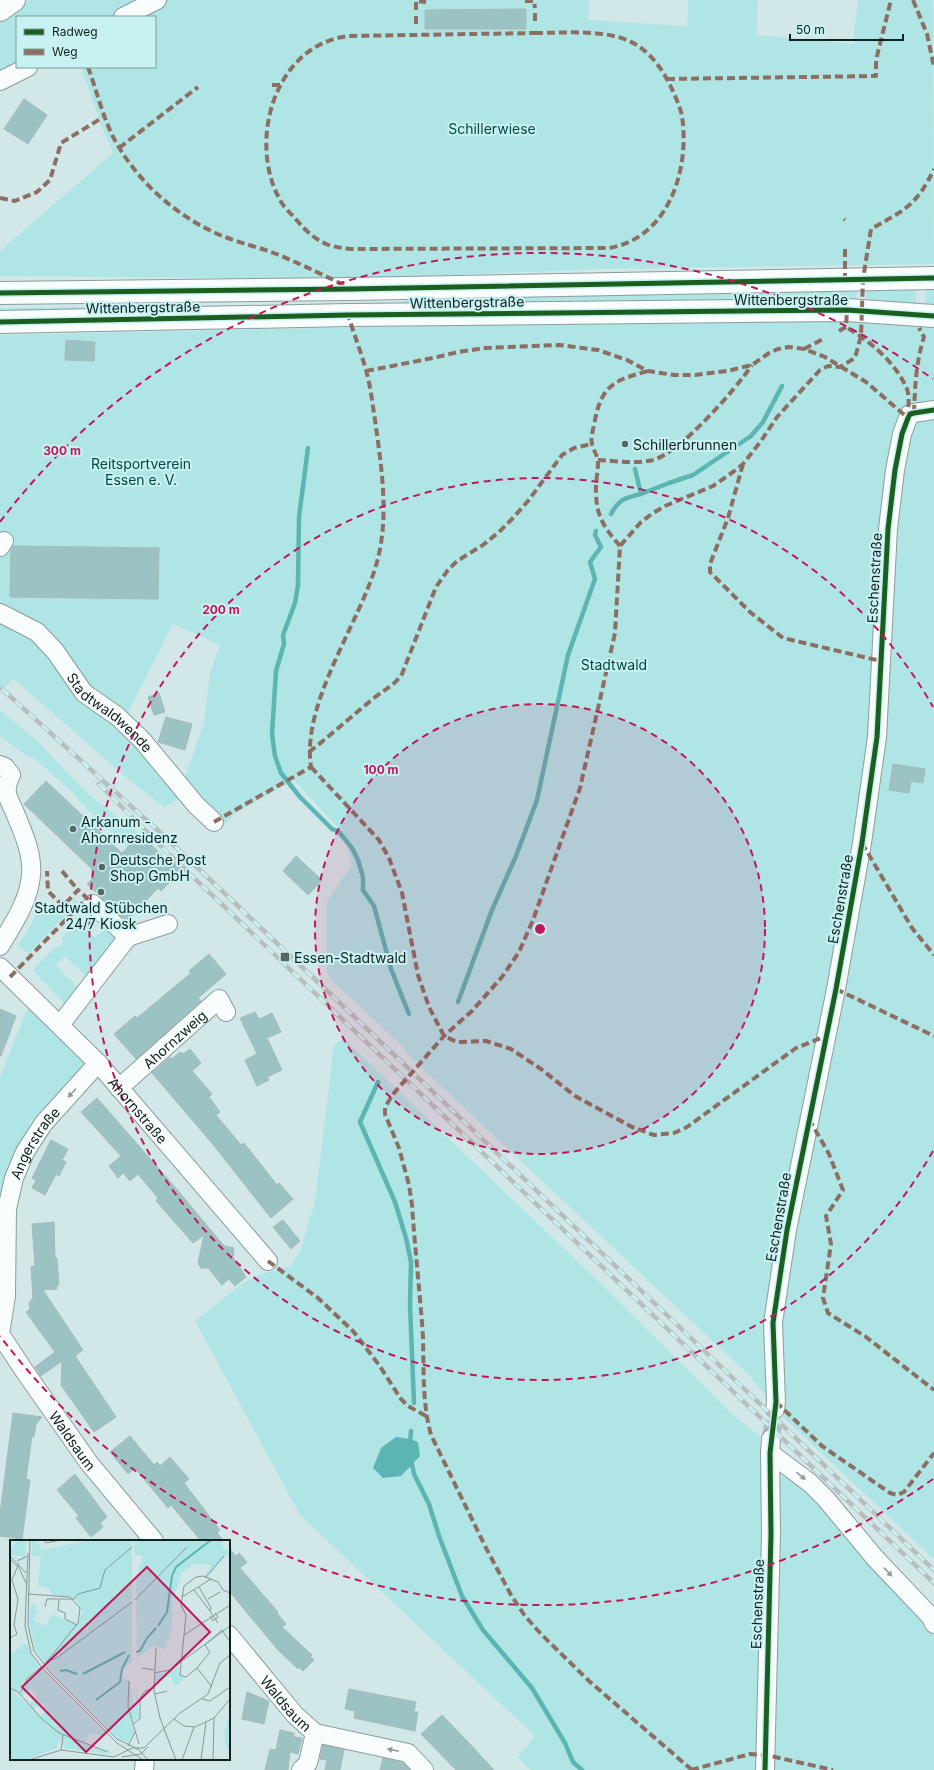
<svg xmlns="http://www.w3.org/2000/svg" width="934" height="1770" viewBox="0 0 934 1770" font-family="Inter,sans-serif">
  <rect width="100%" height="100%" fill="#d2e8e8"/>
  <path fill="#afe5e5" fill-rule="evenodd" d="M 30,0 L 589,0 L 588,20 L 687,26 L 688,0 L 758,0 L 756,35 L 855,44 L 854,33 L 858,0 L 933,0 L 934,264 L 604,269 L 342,279 L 0,276 L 0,251 L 113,153 L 102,127 L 81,67 L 155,67 L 155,17 L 17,17 L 17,67 L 40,67 L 0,87 L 0,21 Z
    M 857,287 L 856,303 L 0,314 L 0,308 L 390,304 L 441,294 Z
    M 866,287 L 916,287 L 916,307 L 866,306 Z
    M 926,287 L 934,288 L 934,306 L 925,307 Z
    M 749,319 L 934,323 L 934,1559 L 782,1416 L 749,1375 L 427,1073 L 405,1052 L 406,1050 L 333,981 L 327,972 L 327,901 L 352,865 L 343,833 L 294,780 L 238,812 L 215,833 L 181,798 L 164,807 L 127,778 L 14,679 L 0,691 L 0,335 ZM 173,624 L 220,645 L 210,672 L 204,723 L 184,780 L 127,714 Z
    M 0,710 L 36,740 L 88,794 L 140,834 L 128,847 L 84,806 L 69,789 L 35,759 L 24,754 L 0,736 Z
    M 75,899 L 78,902 L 28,954 L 18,945 L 31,925 L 41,900 L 59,915 Z
    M 78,920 L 95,938 L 105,928 L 115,938 L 114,942 L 86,976 L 65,956 L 56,965 L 78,988 L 64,1003 L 33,971 L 34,968 L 56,946 L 61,946 L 63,941 L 62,938 Z
    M 29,1004 L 88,1066 L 31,1121 L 0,1200 L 0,1077 Z
    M 343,1038 L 596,1279 L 735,1417 L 760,1436 L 761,1460 L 784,1471 L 823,1510 L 934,1627 L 934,1770 L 530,1770 L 518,1757 L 535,1736 L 300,1515 L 195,1321 L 243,1283 L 262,1274 L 291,1266 L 301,1249 L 315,1201 L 334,1045 Z"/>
  <path fill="#5cb4b3" d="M 396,1437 L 410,1439 L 418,1442 L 420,1456 L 401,1476 L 383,1478 L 373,1468 L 381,1448 Z"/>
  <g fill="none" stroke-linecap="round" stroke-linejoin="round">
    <path stroke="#5cb4b3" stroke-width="4.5" d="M 308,448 L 299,517 L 298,585 L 295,603 L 283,635 L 284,644 L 276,671 L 272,734 L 275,756 L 281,773 L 300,797 L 332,829 L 339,832 L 352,848 L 358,860 L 363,877 L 363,890 L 374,906 L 391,969 L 409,1014
      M 641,494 L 669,483 L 693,475 L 751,436 L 763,422 L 782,386
      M 611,514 C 619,499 625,498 641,494 L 635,469
      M 458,1002 L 492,910 L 516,856 L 537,800 L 568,655 L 595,579 L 590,562 L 601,547 L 595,535 L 596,531
      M 378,1082 L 360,1122 L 395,1202 L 406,1238 L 411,1262 L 410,1305 L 414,1403
      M 410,1443 L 411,1431
      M 411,1460 L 414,1474 L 429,1504 L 439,1536 L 462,1596 L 483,1630 L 532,1688 L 565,1743 L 573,1762 L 582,1770"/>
  </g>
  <path fill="#9cc3c3" stroke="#a8b9b9" d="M 526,9 L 526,29 L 425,29 L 425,10 Z
    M 24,99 L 47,115 L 28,144 L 4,129 Z
    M 66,340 L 95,342 L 94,361 L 65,360 Z
    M 13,546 L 159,548 L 158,599 L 10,597 L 11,550 Z
    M 159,693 L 165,712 L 154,715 L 148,697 Z
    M 166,717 L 192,724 L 185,750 L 158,742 Z
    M 893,764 L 925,769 L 923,783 L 911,781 L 909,793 L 889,790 Z
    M 46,781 L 122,853 L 140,834 L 168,861 L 170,859 L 182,870 L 161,891 L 158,888 L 127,921 L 87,884 L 92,879 L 92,869 L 24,804 Z
    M 296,856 L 322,880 L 308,895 L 283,871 Z
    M 209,954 L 226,974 L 198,998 L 201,1001 L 136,1059 L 114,1034 L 135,1016 L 137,1018 L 191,973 L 189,971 Z
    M 0,1009 L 16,1016 L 1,1056 L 0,1056 Z
    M 255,1012 L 259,1019 L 272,1013 L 281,1032 L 267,1038 L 282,1070 L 267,1077 L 269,1080 L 257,1086 L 245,1060 L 257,1054 L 240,1018 Z
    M 190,1049 L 201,1063 L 192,1071 L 212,1094 L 209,1097 L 220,1112 L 216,1115 L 241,1145 L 244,1143 L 277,1185 L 279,1183 L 293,1199 L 271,1218 L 211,1142 L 152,1073 L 170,1057 L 172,1059 L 180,1052 L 183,1054 Z
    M 97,1098 L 180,1193 L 224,1246 L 234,1248 L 233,1257 L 246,1277 L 235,1286 L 229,1279 L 222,1285 L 208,1268 L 201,1268 L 198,1263 L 204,1235 L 193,1243 L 156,1201 L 158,1198 L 138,1174 L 130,1181 L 123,1173 L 118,1178 L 109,1166 L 121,1156 L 81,1112 Z
    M 51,1140 L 68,1149 L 62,1160 L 66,1162 L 59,1176 L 56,1174 L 45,1195 L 32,1188 L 36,1180 L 32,1178 Z
    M 283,1220 L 300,1241 L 291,1249 L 273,1227 Z
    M 54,1222 L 55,1258 L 57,1258 L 59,1285 L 57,1285 L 57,1289 L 43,1290 L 83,1350 L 75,1356 L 116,1417 L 94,1432 L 61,1385 L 62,1361 L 41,1376 L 35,1367 L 55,1352 L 26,1312 L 30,1309 L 29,1303 L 33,1298 L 31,1267 L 35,1266 L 32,1224 Z
    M 13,1413 L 42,1417 L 36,1424 L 34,1437 L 32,1436 L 26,1479 L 30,1480 L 22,1539 L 0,1536 L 0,1514 Z
    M 130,1436 L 154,1465 L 157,1462 L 160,1466 L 170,1457 L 189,1479 L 184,1483 L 220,1530 L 217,1533 L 224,1541 L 201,1541 L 171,1505 L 168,1508 L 135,1468 L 128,1474 L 110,1452 Z
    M 75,1474 L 107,1517 L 100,1523 L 103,1527 L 91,1537 L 76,1518 L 79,1516 L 57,1490 Z
    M 229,1548 L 236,1556 L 239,1553 L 247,1562 L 240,1568 L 278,1612 L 277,1613 L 286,1624 L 282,1627 L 312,1655 L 310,1657 L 314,1660 L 303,1671 L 299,1667 L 298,1669 L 278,1650 L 229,1591 Z
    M 349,1689 L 416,1702 L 414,1712 L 418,1712 L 415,1731 L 354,1718 L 355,1711 L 345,1709 Z
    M 247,1692 L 269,1701 L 264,1724 L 242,1719 Z
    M 442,1715 L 470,1744 L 494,1770 L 456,1770 L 421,1734 Z
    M 280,1730 L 294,1733 L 294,1737 L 302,1738 L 298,1754 L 290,1752 L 288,1770 L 265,1770 L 270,1749 L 276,1750 Z
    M 323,1745 L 344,1750 L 340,1770 L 325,1770 L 327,1760 L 320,1759 Z
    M 383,1758 L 403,1763 L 410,1770 L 380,1770 Z"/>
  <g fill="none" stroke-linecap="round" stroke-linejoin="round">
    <path stroke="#abc0c0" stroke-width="18" stroke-dasharray="18 9" stroke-linecap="butt" d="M 771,1439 L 775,1409"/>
    <g stroke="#8c9d9d" stroke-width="20">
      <g id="minor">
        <path d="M 123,17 L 157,0"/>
        <path d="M 0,81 L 28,67"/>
        <path d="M 0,547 L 4,541"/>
        <path id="s1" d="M 0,613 L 37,632 L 55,651 L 84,693 L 117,716 L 142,740 L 196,805 L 214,822"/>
        <path d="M 0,765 L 5,767 L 11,775 C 8,781 6,787 7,793 C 8,800 13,807 15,813 C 23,832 33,854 31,875 C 29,901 13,924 0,946"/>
        <path d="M 128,937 L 168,924"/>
        <path id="s2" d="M 0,967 L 98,1063 L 268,1261"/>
        <path d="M 60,1025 L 128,937 L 93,904"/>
        <path id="s3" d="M 119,1088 L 219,999 L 226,1012"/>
        <path id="s4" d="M 0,1334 L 6,1296 L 7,1209 L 14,1178 L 25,1152 L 43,1124 L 98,1063"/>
        <path id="s5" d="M 0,1334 L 25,1372 L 89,1463 L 154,1541"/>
        <path d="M 775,1409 L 776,1402 L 773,1323 L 787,1230 L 836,989 L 862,843 L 877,737 L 888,529 L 895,470 L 902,434 L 908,418 L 910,414 L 914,413 L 934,410"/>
        <path d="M 770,1453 L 810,1483 L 826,1499 L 875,1558 L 931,1617 L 934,1624"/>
        <path id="s6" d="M 229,1635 L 295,1715 L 315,1733 L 408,1753 L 424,1770"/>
        <path d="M 144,1770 L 145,1759"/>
        <path d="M 301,1770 L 308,1763 L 315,1733"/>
        <path d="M 765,1770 L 771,1534 L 770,1453 L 771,1439"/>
      </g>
    </g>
    <g stroke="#8c9d9d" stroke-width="24">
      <path id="major" d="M 0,10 L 14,0
        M 0,293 L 351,289 L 934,278
        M 0,322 L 348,315 L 847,310 L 934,316"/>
    </g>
    <use href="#minor" stroke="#f8fcfc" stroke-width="18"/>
    <use href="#major" stroke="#f8fcfc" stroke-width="22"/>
    <g stroke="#b8bebe" stroke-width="4.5">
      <path id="rail" d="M 2,689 L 163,835 L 299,964 L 934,1570
        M 99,784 L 169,854 L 934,1583"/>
    </g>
    <use href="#rail" stroke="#c8f2f1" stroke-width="3" stroke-dasharray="9" stroke-linecap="butt"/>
    <path stroke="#8d6e63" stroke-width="4" stroke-dasharray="8 4" stroke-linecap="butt" d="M 913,0 L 927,34 L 934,67
      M 525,1 L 534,1 L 535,8
      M 416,10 L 416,1 L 426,2
      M 535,13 L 535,21
      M 416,24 L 416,16
      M 535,33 C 563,33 603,29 629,41 C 648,49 662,68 671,87 C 675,96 680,106 682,116 C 690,169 669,238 609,248 L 350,249 C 342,248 334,247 326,244 C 313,238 303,228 294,217 C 289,212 283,206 280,200 C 247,141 275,44 349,36 Z
      M 88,67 C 98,94 104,124 120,149 C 144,188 182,220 225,237 C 243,244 262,248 279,255 C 303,265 325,276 348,287
      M 667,79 L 876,76 L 876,60 L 891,0
      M 272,85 L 281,85
      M 119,148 L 198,87
      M 0,198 L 15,201 L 37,192 L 50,180 L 61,143 L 105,116
      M 844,219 L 845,220
      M 845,249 L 845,280
      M 839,331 L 846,327 L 847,310
      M 804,349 L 825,338
      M 366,371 L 433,358 L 458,352 L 485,348 L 559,345 L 598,350 L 627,360 L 648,371 L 674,375 L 695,375 L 727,371 L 752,365 L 769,353 L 778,349 L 789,347 L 804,349 L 825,357 L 866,382 L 908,418 C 908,409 910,397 907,389 C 896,363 870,341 846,327
      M 914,413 C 915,386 916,362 924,337 L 919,328
      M 598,460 C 616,461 636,464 653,460 C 680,453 736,389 752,365
      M 743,464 L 728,518 L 710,564 L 710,572 L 750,612 L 783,638 L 881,661
      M 620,546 C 601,524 595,513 596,483 C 597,476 598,469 598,462 C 598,456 593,450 592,444 C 590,438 594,427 595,420 C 602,384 616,380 648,371
      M 309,752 C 331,735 352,716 374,698 C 386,688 392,688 402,674 L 436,587 L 448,570 L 457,561 L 483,545 L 499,532 L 513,518 L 528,501 L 562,455 L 574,448 L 592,444
      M 311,767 L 379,840 L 389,858 L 402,893 L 418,975 L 429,1007 L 444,1036 L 457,1042 L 486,1041 L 511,1049 L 541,1069 L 575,1096 L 632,1127 L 654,1135 L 674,1133 L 687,1127 L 796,1048 L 826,1036
      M 214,822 L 311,767 C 301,703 360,623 377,562 C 389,518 382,471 376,427 C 373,408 371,388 366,370 C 361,352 354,334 348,315
      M 862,843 L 912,928 L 934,955
      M 62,871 L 78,890
      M 10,977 L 87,898 L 78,890 L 63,906 L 48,891 L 47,871
      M 836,989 L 934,1036
      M 809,1119 L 829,1154 L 843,1190 L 826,1216 L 831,1244 L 823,1298 L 828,1313 L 866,1337 L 934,1390
      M 268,1261 L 318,1298 L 353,1331 L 379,1365 L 401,1399 L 408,1406 L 426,1416
      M 776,1402 L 822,1446 L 890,1493 L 897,1495 L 904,1492 L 934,1453
      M 691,1770 L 750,1754 L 766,1755 L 833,1770
      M 692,1770 L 589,1681 L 541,1634 L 525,1616 L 511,1595 L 486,1548 L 431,1435 C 422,1402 424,1370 423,1337 C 420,1293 415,1249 412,1205 L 409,1185 L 399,1148 L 385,1114 L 385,1107 L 394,1093 L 444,1036 L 472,1011 L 502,977 L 519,952 L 533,920 L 580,788 L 615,633 L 620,546 L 641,522 L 653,513 L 665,506 L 713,486 L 733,472 L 743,464 L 761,441 L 777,417 L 820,370 L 828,366 L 840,367 L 855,358 L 861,336 L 863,279 L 871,229 C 905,210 917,205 934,169"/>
    <g stroke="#c8f2f1" stroke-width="8">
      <path id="cycleway" d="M 0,293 L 351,289 L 934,278
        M 0,322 L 348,315 L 847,310 L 934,316
        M 765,1770 L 771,1534 L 770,1453 L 776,1402 L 773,1323 L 787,1230 L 836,989 L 862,843 L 877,737 L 888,529 L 895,470 L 902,434 L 908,418 L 910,414 L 914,413 L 934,410"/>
    </g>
    <use href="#cycleway" stroke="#1b5e20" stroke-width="5"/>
  </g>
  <defs><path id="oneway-solid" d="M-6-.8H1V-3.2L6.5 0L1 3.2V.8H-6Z"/></defs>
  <g fill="#909999">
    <use href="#oneway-solid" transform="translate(72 1093) rotate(132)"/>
    <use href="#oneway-solid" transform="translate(801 1476) rotate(39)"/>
    <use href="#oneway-solid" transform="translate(888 1572) rotate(47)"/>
    <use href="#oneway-solid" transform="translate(393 1750) rotate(-168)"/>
  </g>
  <circle cx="540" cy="929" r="225" fill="#c2185b" fill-opacity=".12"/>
  <g fill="none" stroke="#c2185b" stroke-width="2" stroke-dasharray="7 5">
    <circle cx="540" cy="929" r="225"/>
    <path d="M933 1151A451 451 0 1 1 933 707"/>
    <path d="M933 1479A676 676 0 0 1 0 1336M0 522A676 676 0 0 1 933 379"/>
  </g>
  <g fill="#556766" stroke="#c8f2f1" stroke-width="1.5">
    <circle cx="625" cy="444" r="4"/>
    <circle cx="73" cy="829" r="4"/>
    <circle cx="102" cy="867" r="4"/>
    <circle cx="101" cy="892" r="4"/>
    <rect x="280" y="952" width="10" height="10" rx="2"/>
  </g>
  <g text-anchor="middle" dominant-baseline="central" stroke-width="4" stroke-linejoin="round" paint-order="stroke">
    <g font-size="14" fill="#024747" stroke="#c8f2f1">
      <text x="492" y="128">Schillerwiese</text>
      <text x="141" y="463">Reitsportverein<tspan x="141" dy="16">Essen e. V.</tspan></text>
      <text x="614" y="664">Stadtwald</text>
    </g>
    <g font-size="14" fill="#112120" stroke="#c8f2f1">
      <text x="791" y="299">Wittenbergstraße</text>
      <text transform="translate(467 302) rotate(-1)">Wittenbergstraße</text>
      <text transform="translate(143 307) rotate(-1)">Wittenbergstraße</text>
      <text transform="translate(874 578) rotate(-87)">Eschenstraße</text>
      <text stroke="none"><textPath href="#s1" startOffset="151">Stadtwaldwende</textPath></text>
      <text transform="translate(840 899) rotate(-80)">Eschenstraße</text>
      <text stroke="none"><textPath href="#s3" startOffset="74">Ahornzweig</textPath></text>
      <text stroke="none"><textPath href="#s2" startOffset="199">Ahornstraße</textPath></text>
      <text stroke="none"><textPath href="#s4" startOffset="198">Angerstraße</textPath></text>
      <text transform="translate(778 1217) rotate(-80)">Eschenstraße</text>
      <text stroke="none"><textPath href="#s5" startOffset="129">Waldsaum</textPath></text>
      <text transform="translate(757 1604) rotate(-88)">Eschenstraße</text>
      <text stroke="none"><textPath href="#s6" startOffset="89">Waldsaum</textPath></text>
    </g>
    <g font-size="14" fill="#112120" stroke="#c8f2f1" text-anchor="start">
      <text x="633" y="444">Schillerbrunnen</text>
      <text x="81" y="821">Arkanum -<tspan x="81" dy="16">Ahornresidenz</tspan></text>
      <text x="110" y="859">Deutsche Post<tspan x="110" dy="16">Shop GmbH</tspan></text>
      <text x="101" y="907" text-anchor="middle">Stadtwald Stübchen<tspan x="101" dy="16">24/7 Kiosk</tspan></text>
      <text x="294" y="957">Essen-Stadtwald</text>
    </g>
  </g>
  <g transform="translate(10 1540)">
    <rect width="220" height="220" fill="#d2e8e8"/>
    <path d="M 9,0 L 16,0 L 15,18 L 11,21 L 4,18 L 4,17 L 11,19 L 14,17 L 0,14 L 0,9 ZM 22,0 L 26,0 L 32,10 L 81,0 L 122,0 L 122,122 L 113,129 L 111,138 L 120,141 L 123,165 L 126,165 L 127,146 L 129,179 L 124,182 L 119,174 L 124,192 L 118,203 L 108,198 L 47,138 L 26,111 L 19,82 L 21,65 L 27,65 L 25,71 L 29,71 L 23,80 L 35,86 L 42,74 L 67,85 L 72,72 L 68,62 L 62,57 L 43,55 L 38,47 L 28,46 L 31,15 L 22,17 ZM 124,0 L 212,0 L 213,9 L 220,11 L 220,15 L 214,17 L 197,37 L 195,36 L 201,25 L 184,24 L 172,32 L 164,57 L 162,57 L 162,88 L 155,109 L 143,106 L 127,118 L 126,37 L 133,17 L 127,15 L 125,17 ZM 16,103 L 29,127 L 15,140 L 9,152 L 0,147 L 0,114 ZM 169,124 L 169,132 L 174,139 L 165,146 L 160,136 L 144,142 L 145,134 L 153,134 ZM 31,129 L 97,195 L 79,194 L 74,204 L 105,215 L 53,208 L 52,195 L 47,208 L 15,220 L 0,220 L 0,149 L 30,176 L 37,170 L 31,162 L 24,169 L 19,164 L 27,157 L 21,149 L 12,156 L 11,154 L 17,141 ZM 220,172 L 220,209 L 216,209 L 214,194 Z" fill="#afe5e5"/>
    <path fill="none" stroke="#5cb4b3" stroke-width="2" d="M 148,86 L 157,72 L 162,36 L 166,27 L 201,0M 126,112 L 130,111 L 137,98 L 146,88M 50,131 L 56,130 L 67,134M 73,134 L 115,112M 86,160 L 110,142 L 112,129 L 119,115"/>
    <path fill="none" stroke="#859898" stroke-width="1" d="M 20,0 L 18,85 L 24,111 L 40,132 L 107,199 L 128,209 L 138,220M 34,0 L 36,3 L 50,0M 18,13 L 15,86 L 21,113 L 33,129 L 107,203 L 133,220M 0,16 L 16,33M 0,19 L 9,28 L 16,43M 7,21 L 18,16M 196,37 L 214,16M 184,50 L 200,71 L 201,68 L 189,47M 220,53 L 213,50 L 208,42 L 193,36 L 186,37 L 174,46 L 171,65 L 176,75 L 170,135 L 176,137 L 187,128 L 200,112 L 195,105 L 212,90 L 220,102M 18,54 L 60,57 L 70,68 L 68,83 L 34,125M 172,57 L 201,39M 64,59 L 68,54 L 90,48 L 95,30 L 122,7M 198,59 L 210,52M 49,60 L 48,70 L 55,73 L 55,79 L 67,85M 125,60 L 177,7M 35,67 L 37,59 L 64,59M 200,71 L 208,83M 200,76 L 203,81 L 208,77 L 205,73M 174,95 L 220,65M 0,98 L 7,94 L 4,85 L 8,59 L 2,40 L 9,23M 146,108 L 144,151 L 150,178 L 166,220M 41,118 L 43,120 L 48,117 L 122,62M 132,128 L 144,130M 187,128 L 202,147M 144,133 L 160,130 L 220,86M 119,141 L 118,167 L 129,204M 0,148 L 8,152 L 32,179 L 49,193 L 98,212M 10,153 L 17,139 L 31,127M 145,154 L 157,151M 192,159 L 200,161 L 220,147M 164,179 L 174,186 L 185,187 L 204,178 L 220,159M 123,184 L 130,179 L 130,159 L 135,151 L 144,148M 118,206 L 125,192M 51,210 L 53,195M 112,217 L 131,214 L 138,207M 19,220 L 51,210 L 104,217 L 122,208 L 134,208 L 170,173 L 198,154 L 210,123 L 220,115M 172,220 L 184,187M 191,220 L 196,182M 203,220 L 204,178"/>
    <path fill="#c2185b" fill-opacity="0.15" stroke="#c2185b" stroke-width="2" d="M 137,27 L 200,92 L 76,212 L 12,147 Z"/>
    <rect width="220" height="220" fill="none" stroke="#112120" stroke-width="2"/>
  </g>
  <circle cx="540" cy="929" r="6" fill="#c2185b" stroke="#c8f2f1" stroke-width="2"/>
  <g font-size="12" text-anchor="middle" font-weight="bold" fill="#c2185b" stroke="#c8f2f1" stroke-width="4" stroke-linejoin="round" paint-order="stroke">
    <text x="62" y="455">300 m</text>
    <text x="221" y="614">200 m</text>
    <text x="381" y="774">100 m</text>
  </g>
  <rect x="16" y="16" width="140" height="52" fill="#c8f2f1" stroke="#7f9e9d"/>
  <rect x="24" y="29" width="20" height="6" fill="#1b5e20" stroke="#7f9e9d"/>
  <text x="52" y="36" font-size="12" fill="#112120">Radweg</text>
  <rect x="24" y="49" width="20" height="6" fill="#8d6e63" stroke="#7f9e9d"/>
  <text x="52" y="56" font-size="12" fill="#112120">Weg</text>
  <path d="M790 34v6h113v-6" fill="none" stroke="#112120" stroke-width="2"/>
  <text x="796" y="34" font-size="12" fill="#112120" stroke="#c8f2f1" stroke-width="3" paint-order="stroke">50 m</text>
</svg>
